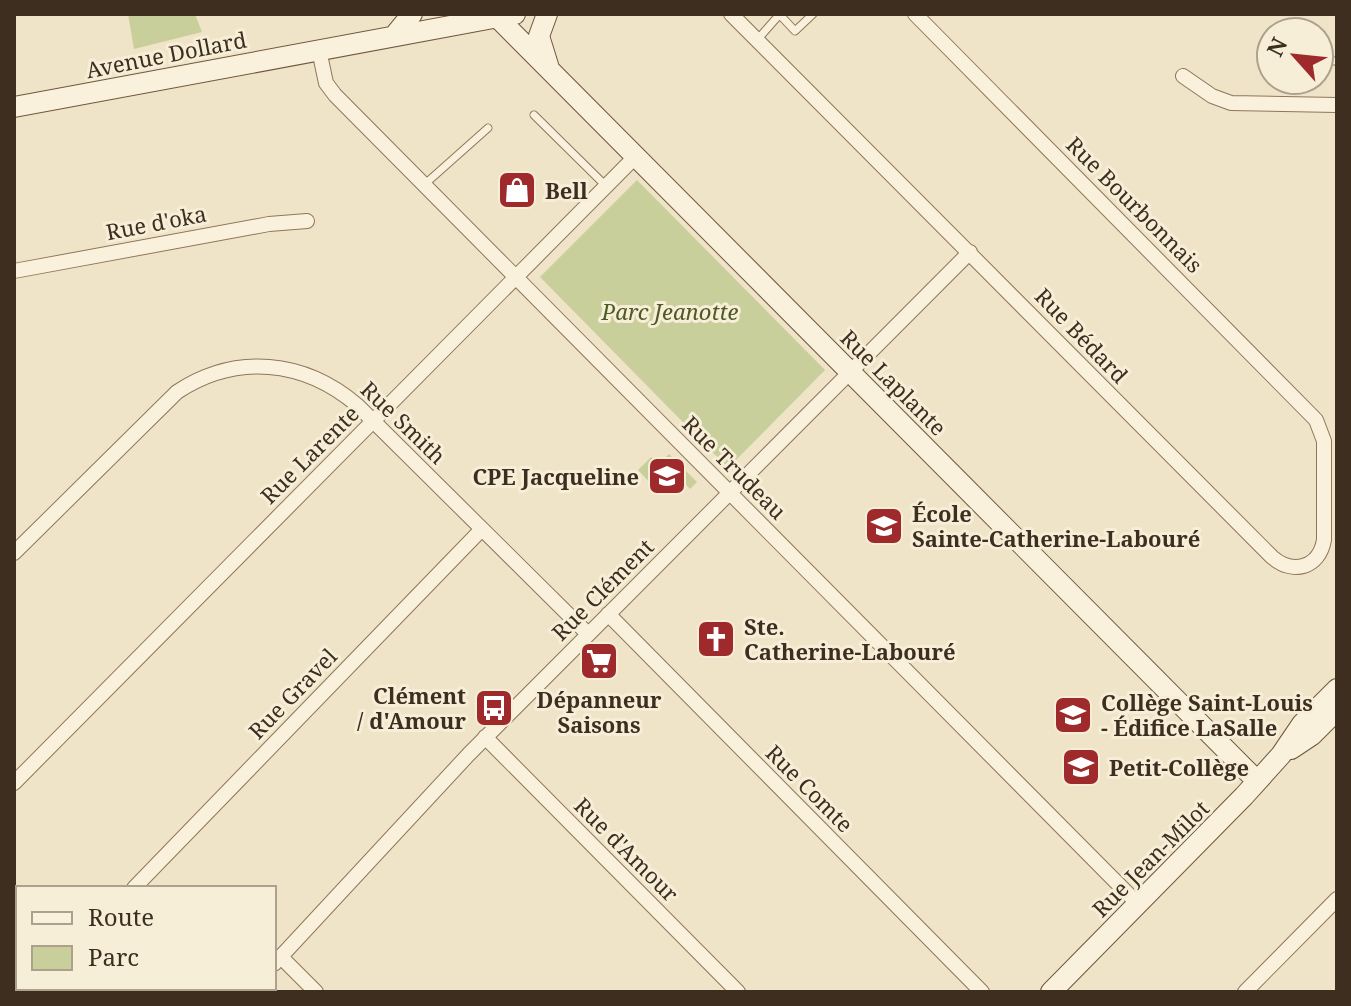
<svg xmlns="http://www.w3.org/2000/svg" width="1351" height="1006" viewBox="0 0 1351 1006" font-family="'Noto Serif',serif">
  <rect width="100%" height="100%" fill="#f0e4c8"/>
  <path fill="#c9cf9b" d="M 128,14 L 195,14 L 202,32 L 134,49 Z
    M 637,180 L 825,370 L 730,466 L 726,466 L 540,277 Z
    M 669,454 L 697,482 L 690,489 L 670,468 L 657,481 L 659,483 L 654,487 L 638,470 L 651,457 L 659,464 Z"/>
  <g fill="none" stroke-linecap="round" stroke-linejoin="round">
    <g stroke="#8d765c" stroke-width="9">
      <path id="lane" d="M 780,15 L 795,31 L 813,14
        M 757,40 L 780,14
        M 1326,61 L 1337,61
        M 534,115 L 606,186
        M 425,184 L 488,128"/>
    </g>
    <g stroke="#8d765c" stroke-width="16">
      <path id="street" d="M 731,14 L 1272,557 C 1293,575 1319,568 1324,540 L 1324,441 L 1316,420 L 915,14
        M 319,50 L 326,83 L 335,95 L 1138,904
        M 1183,76 L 1212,96 L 1231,103 L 1337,105
        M 14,271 L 269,224 L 307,221
        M 14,553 L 177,392 C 236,353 304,360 357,405 L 588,634
        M 608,614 L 982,992
        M 485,737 L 738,992
        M 14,783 L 635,157
        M 134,888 L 482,529
        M 281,957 L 316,992
        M 274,964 L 469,754 L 970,252
        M 33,992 L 37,988
        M 248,992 L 252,988
        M 1245,992 L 1337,899"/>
    </g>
    <g stroke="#6f573f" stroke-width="22">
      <path id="secondary" d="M 494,14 L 1257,781
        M 547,14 L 539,36 L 548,65
        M 394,36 L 412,14
        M 14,107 L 515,14
        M 1291,749 L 1312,735 L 1337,710
        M 1051,992 L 1244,796 L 1281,755 L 1302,724 L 1337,689"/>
    </g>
    <use href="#lane" stroke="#faf1dc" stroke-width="7"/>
    <use href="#street" stroke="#faf1dc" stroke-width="14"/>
    <use href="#secondary" stroke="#faf1dc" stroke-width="20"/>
  </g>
  <defs>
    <g id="shop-square" transform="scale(2)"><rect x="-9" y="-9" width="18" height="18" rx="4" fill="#9e2a2b" stroke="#f7eed8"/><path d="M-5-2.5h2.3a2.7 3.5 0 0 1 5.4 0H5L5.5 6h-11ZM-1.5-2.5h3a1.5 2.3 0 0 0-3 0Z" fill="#fff"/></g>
    <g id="school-square" transform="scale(2)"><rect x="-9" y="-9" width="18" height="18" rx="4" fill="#9e2a2b" stroke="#f7eed8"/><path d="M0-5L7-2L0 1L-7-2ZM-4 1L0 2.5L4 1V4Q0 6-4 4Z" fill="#fff"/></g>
    <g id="church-square" transform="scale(2)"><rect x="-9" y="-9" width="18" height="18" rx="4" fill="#9e2a2b" stroke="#f7eed8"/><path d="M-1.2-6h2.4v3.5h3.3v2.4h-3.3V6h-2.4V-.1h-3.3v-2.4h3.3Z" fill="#fff"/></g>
    <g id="supermarket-square" transform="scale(2)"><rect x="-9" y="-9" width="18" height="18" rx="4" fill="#9e2a2b" stroke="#f7eed8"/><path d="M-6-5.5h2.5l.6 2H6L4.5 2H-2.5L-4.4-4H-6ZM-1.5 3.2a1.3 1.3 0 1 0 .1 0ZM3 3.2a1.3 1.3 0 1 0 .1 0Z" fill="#fff"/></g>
    <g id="bus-square" transform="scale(2)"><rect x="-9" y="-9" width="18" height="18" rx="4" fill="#9e2a2b" stroke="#f7eed8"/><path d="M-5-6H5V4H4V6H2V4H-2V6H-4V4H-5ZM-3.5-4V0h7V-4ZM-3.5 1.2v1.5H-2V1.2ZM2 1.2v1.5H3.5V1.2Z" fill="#fff"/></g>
  </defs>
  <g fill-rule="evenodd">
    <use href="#shop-square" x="517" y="190"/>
    <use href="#school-square" x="667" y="476"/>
    <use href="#school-square" x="884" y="526"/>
    <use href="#church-square" x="716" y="639"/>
    <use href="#supermarket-square" x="599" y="661"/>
    <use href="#bus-square" x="494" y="708"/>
    <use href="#school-square" x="1073" y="715"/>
    <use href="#school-square" x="1081" y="767"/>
  </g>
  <g text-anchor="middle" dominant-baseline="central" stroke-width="6" stroke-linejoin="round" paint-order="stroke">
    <g font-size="22" fill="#3d2e20" stroke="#f7eed8">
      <text transform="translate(166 54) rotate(-11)">Avenue Dollard</text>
      <text transform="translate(1135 204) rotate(45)">Rue Bourbonnais</text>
      <text transform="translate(156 222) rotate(-11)">Rue d'oka</text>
      <text transform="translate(1082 335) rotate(46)">Rue Bédard</text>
      <text transform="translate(894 382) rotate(45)">Rue Laplante</text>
      <text transform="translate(404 422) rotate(44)">Rue Smith</text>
      <text transform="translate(309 454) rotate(-45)">Rue Larente</text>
      <text transform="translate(735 467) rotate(45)">Rue Trudeau</text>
      <text transform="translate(602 589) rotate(-45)">Rue Clément</text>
      <text transform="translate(292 693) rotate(-46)">Rue Gravel</text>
      <text transform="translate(810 788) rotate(45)">Rue Comte</text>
      <text transform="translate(627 849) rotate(45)">Rue d'Amour</text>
      <text transform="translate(1150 858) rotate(-45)">Rue Jean-Milot</text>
    </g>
    <g font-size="22" font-weight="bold" fill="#3d2e20" stroke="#f7eed8" text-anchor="start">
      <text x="545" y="190">Bell</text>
      <text x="639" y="476" text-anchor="end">CPE Jacqueline</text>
      <text x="912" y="513">École<tspan x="912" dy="25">Sainte-Catherine-Labouré</tspan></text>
      <text x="744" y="626">Ste.<tspan x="744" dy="25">Catherine-Labouré</tspan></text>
      <text x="466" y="695" text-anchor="end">Clément<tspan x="466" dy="25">/ d'Amour</tspan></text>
      <text x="599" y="699" text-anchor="middle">Dépanneur<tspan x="599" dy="25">Saisons</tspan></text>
      <text x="1101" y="702">Collège Saint-Louis<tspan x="1101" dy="25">- Édifice LaSalle</tspan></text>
      <text x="1109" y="767">Petit-Collège</text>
    </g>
    <g font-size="22" font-style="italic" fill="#4d5a26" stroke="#f7eed8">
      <text x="670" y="311">Parc Jeanotte</text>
    </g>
  </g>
  <rect width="1351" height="1006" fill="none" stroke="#3d2e20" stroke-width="32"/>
  <rect x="16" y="886" width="260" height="104" fill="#f7eed8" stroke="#ada18e" stroke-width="2"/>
  <rect x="32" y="912" width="40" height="12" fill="#faf1dc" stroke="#ada18e" stroke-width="2"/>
  <text x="88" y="926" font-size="24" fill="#3d2e20">Route</text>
  <rect x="32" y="946" width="40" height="24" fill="#c9cf9b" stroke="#ada18e" stroke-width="2"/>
  <text x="88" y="966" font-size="24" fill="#3d2e20">Parc</text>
  <g transform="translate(1295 56) rotate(297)"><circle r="38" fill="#f7eed8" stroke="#ada18e" stroke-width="2"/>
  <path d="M0-6L14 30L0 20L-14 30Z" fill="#9e2a2b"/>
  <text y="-12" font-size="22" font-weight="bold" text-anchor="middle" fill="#3d2e20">N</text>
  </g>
</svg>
